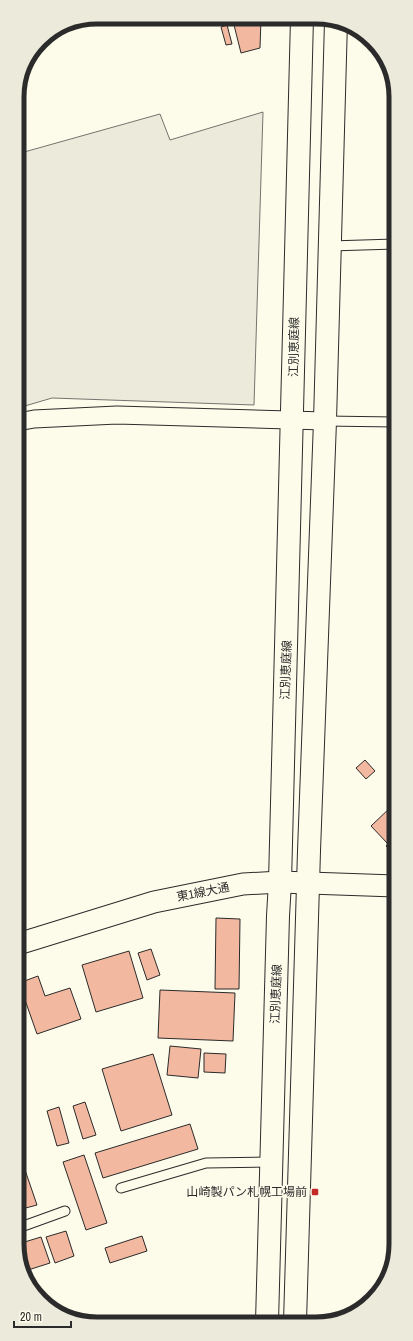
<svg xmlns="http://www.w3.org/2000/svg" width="413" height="1341" viewBox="0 0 413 1341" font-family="'Archivo Narrow','Noto Sans JP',sans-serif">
  <rect width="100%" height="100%" fill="#fdfbea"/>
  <path fill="#ecebdb" stroke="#74746e" d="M 263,112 L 254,405 L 52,398 L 18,408 L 17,154 L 160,114 L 170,140 Z"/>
  <path fill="#f2b8a0" stroke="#2b2b2b" d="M 246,18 L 261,18 L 260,48 L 241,53 L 233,21 Z
    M 227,25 L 232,44 L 226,45 L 221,27 Z
    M 365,760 L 375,771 L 366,779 L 356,768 Z
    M 392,806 L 395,810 L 395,853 L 394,854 L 386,846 L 388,844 L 371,826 Z
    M 216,918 L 240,919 L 239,989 L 215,989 Z
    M 151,949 L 160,975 L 147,980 L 138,953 Z
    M 129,951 L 143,998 L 96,1012 L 82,965 Z
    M 38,976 L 45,996 L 70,988 L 81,1019 L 37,1034 L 19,983 Z
    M 160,990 L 235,993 L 233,1041 L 158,1038 Z
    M 170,1046 L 201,1049 L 198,1078 L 167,1075 Z
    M 204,1053 L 226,1054 L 225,1073 L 204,1072 Z
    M 153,1054 L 172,1115 L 121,1131 L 102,1069 Z
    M 85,1102 L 96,1135 L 83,1139 L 73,1106 Z
    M 59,1107 L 69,1143 L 57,1146 L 47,1111 Z
    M 190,1124 L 198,1149 L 103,1178 L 95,1153 Z
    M 84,1155 L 107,1223 L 86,1230 L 63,1162 Z
    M 24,1167 L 37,1205 L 18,1210 L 18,1169 Z
    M 66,1231 L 74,1256 L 55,1263 L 46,1237 Z
    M 142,1236 L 147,1251 L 110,1263 L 105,1248 Z
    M 41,1237 L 50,1263 L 25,1271 L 18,1259 L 18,1244 Z"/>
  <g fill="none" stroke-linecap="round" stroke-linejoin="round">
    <g stroke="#2b2b2b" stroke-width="11">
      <path id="service" d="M 330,246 L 395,244
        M 325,421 L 395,422
        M 121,1188 L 206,1163 L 271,1162
        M 18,1228 L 65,1211"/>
    </g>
    <g stroke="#2b2b2b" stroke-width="19">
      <path id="minor" d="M 18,422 L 34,419 L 117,415 L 325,421"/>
    </g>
    <g stroke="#2b2b2b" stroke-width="23">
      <path id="tertiary" d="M 18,944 L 154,902 L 243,884 L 280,882 L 395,886"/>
    </g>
    <g stroke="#2b2b2b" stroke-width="24">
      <path id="primary" d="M 267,1322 L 278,916 L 280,882 L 302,18
        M 295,1322 L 309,851 L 325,421 L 336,21"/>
    </g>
    <use href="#service" stroke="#fdfbea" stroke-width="9"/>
    <use href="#minor" stroke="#fdfbea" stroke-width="17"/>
    <use href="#tertiary" stroke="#fdfbea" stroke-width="21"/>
    <use href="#primary" stroke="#fdfbea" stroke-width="22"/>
  </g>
  <rect fill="#c62828" stroke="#fdfbea" stroke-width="1.5" x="311" y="1188" width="8" height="8" rx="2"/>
  <g text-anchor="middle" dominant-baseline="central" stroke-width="3" stroke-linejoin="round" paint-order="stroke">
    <g font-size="12" fill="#2b2b2b" stroke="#fdfbea">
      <text transform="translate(294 347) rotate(-89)">江別恵庭線</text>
      <text transform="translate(286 670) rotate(-88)">江別恵庭線</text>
      <text transform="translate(203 892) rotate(-11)">東1線大通</text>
      <text transform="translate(276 994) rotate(-88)">江別恵庭線</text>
    </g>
    <g font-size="12" fill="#2b2b2b" stroke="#fdfbea" text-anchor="end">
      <text x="307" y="1192">山崎製パン札幌工場前</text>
    </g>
  </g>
  <path d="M0 0H413V1341H0ZM97 24H316A73 73 0 0 1 389 97V1244A73 73 0 0 1 316 1317H97A73 73 0 0 1 24 1244V97A73 73 0 0 1 97 24Z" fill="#eceadb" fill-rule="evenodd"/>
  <path fill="none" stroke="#2b2b2b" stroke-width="5" d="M97 24H316A73 73 0 0 1 389 97V1244A73 73 0 0 1 316 1317H97A73 73 0 0 1 24 1244V97A73 73 0 0 1 97 24Z"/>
  <path d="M14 1321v6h57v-6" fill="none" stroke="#2b2b2b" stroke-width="2"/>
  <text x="20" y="1321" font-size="12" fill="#2b2b2b" stroke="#fdfbea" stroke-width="3" paint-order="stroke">20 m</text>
</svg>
